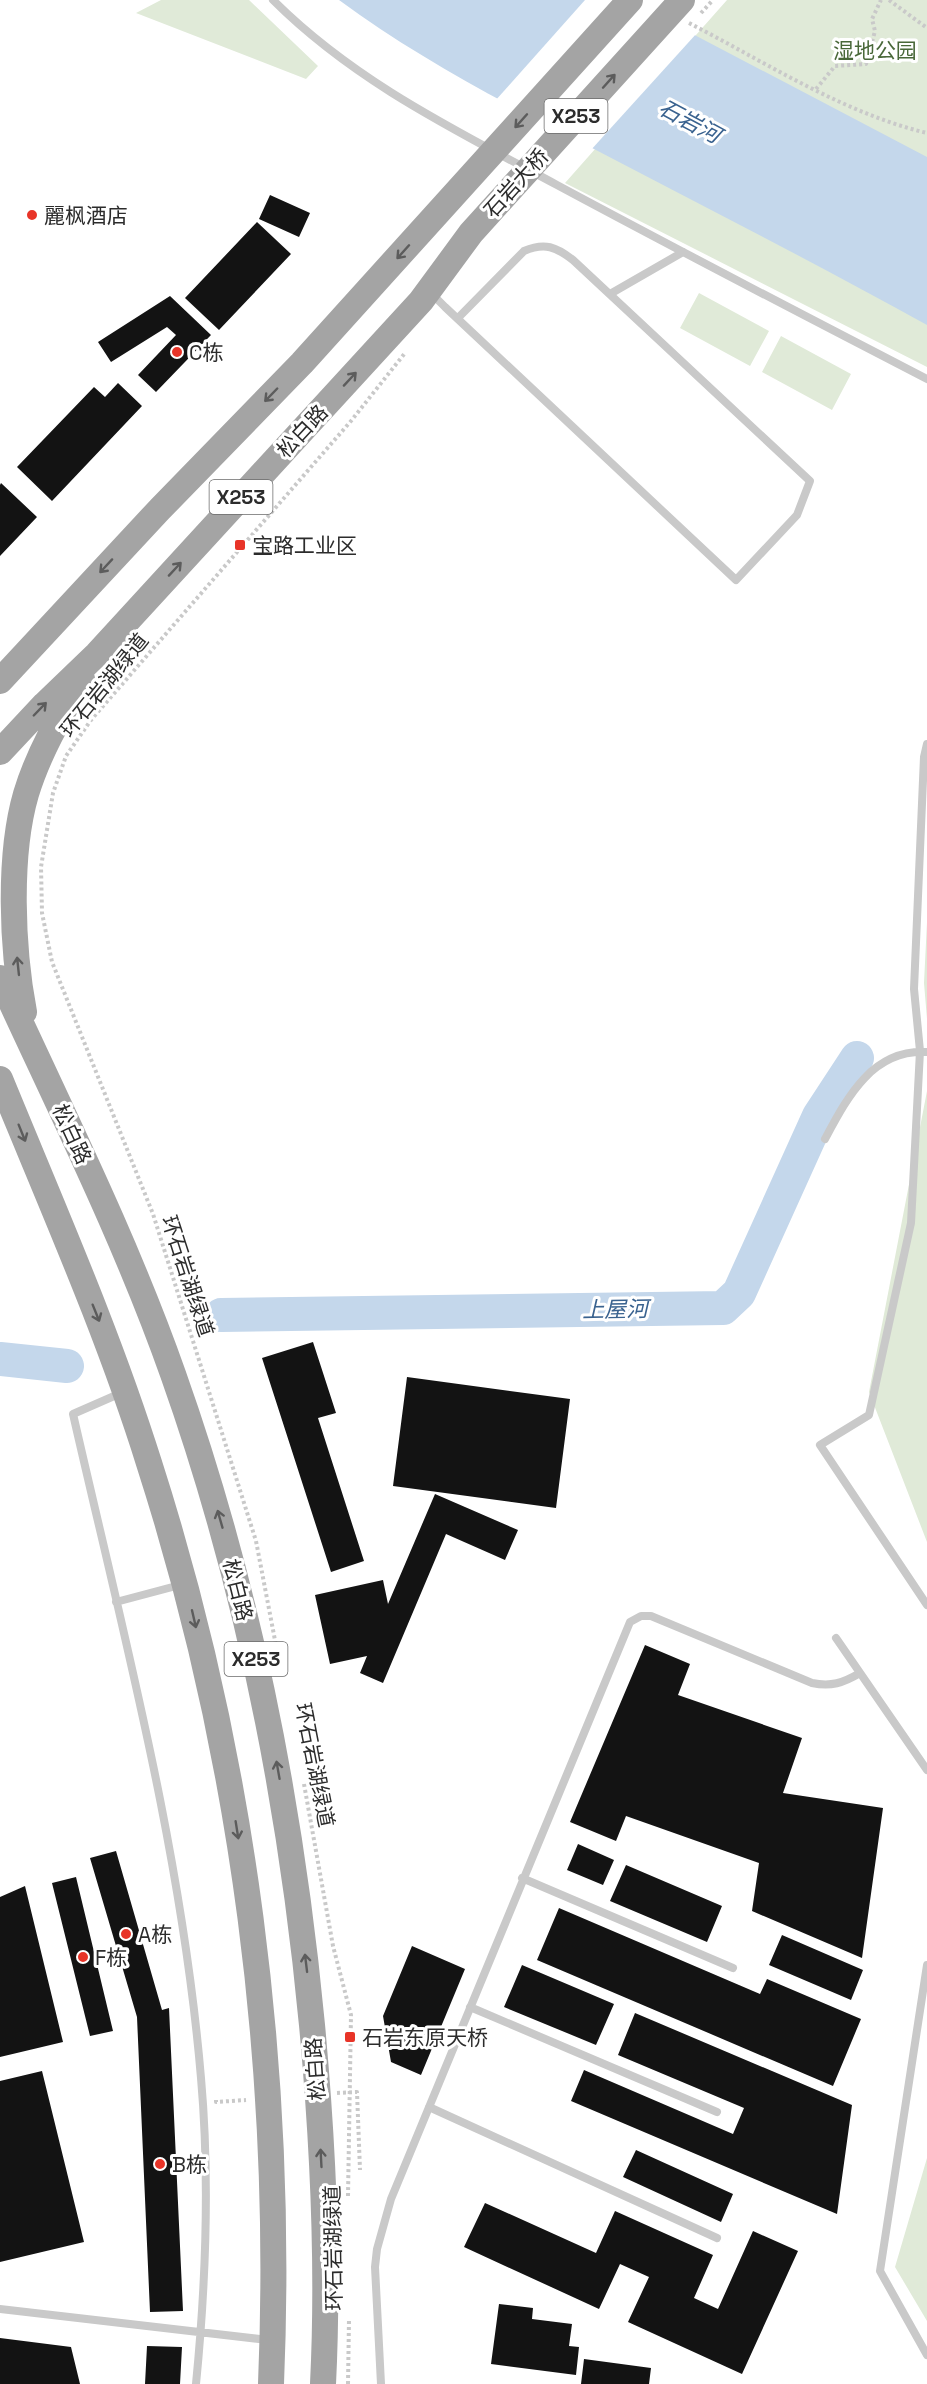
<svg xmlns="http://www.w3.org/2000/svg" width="927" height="2384" viewBox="0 0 927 2384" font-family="'Space Grotesk','Noto Sans SC',sans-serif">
  <rect width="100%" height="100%" fill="#fff"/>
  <path fill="#e0ead8" d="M 161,0 L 249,0 L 318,66 L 306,79 L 136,13 Z
    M 727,0 L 927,0 L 927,367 L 565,183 Z
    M 699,293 L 769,331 L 750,366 L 680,328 Z
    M 781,336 L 851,374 L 832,410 L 762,372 Z
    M 927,922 L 927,1019 L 924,983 Z
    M 927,1091 L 927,1542 L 869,1392 Z
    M 927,2158 L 927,2321 L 895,2267 Z"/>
  <path fill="#c4d7eb" d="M 339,0 L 628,0 L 927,157 L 927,325 C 817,264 705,207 594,149 C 506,104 419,59 339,0 Z"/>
  <path fill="#fff" d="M 585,0 L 634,0 L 697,33 L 590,151 L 495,101 Z"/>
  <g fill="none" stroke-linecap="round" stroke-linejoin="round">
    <path stroke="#c4d7eb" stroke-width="34" d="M 221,1315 L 723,1308 L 739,1293 L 819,1116 L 857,1058
      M 0,1359 L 67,1366"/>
  </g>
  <path fill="#131313" d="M 270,195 L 310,213 L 299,237 L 259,219 Z
    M 257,222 L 291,254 L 219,330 L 185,298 Z
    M 170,296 L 211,335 L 156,392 L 138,375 L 176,335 L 167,327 L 111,362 L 98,342 Z
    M 118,383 L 142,406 L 52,501 L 17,467 L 94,387 L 105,397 Z
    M 1,483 L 37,517 L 0,556 L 0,485 Z
    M 313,1342 L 336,1413 L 318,1418 L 364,1561 L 331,1572 L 262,1358 Z
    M 407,1377 L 570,1399 L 556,1508 L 393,1486 Z
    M 435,1494 L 518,1530 L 505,1560 L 446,1534 L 383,1683 L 360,1673 L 367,1656 L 330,1664 L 315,1595 L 383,1580 L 388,1604 Z
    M 645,1645 L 690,1664 L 678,1695 L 802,1738 L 783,1793 L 883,1808 L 862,1958 L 752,1911 L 759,1863 L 626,1816 L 616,1841 L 570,1822 Z
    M 578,1844 L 614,1860 L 603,1885 L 567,1870 Z
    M 116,1851 L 162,2010 L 169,2008 L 183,2311 L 150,2312 L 137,2017 L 90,1858 Z
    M 626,1865 L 722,1906 L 707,1942 L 610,1901 Z
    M 76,1877 L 113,2031 L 90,2036 L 52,1883 Z
    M 25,1886 L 63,2042 L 0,2057 L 0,1897 Z
    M 559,1908 L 760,1994 L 767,1979 L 861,2019 L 833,2086 L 537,1960 Z
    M 782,1935 L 863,1970 L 851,2000 L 769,1965 Z
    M 412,1946 L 465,1969 L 421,2075 L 391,2062 L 383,2016 Z
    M 522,1965 L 614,2004 L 596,2045 L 504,2007 Z
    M 635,2013 L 852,2105 L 837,2214 L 571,2101 L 584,2070 L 733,2134 L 744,2108 L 618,2055 Z
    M 42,2071 L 84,2242 L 0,2262 L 0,2081 Z
    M 636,2150 L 733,2194 L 721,2222 L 623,2177 Z
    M 485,2203 L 596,2253 L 615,2211 L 713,2255 L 694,2298 L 718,2309 L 753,2231 L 798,2251 L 742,2374 L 628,2322 L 649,2277 L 620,2264 L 599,2309 L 464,2247 Z
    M 499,2304 L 533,2308 L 532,2319 L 572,2324 L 569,2346 L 579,2347 L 576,2375 L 491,2364 Z
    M 0,2338 L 71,2347 L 80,2384 L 0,2384 Z
    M 147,2346 L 182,2347 L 180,2384 L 145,2384 Z
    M 584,2359 L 651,2368 L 649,2384 L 581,2384 Z"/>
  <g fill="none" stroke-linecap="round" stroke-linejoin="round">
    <path stroke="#c9c9c9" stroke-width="4" stroke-dasharray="3 3" stroke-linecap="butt" d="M 889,0 L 927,28
      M 701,13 L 713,0
      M 689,23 C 765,62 843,113 927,133
      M 816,89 L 835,66 L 866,64 L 875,31 L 872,19 L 881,0
      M 278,1656 L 256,1541 L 153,1214 L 52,962 L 42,913 L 41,867 L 53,793 L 66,756 L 91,720 L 351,421 L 405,353
      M 304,1784 L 333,1946 L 351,2015 L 348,2197
      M 337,2093 L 357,2092 L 360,2170
      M 216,2100 L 216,2102 L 246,2100
      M 348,2384 L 349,2319"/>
    <path stroke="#c9c9c9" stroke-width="8" d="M 273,0 C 355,82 457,131 557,185 C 680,251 803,315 927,379
      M 432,294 L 445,307 L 736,580 L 797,515 L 810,481 L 573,260 C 556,247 545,242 524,251 L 458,318
      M 610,294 L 683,252
      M 927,744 L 924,757 L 914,989 L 920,1051 L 911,1223 L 869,1415 L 820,1445 L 927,1605
      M 825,1139 C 847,1098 872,1049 927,1052
      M 121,1393 L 73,1414 C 123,1633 182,1853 201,2078 C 210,2180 206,2282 196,2384
      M 116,1602 L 180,1585
      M 836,1638 L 927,1770
      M 522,1878 L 733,1968
      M 927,1965 L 880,2271 L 927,2355
      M 470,2007 L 717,2112
      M 429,2107 L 717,2238
      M 0,2309 L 268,2340
      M 381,2384 L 375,2267 L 377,2249 L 391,2199 L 630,1622 L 641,1616 L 651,1616 L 812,1683 C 831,1687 843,1683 860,1673"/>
    <path stroke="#a4a4a4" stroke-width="26" d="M 0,681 L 160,509 L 302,363 L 630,0
      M 0,752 L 45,704 L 97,654 L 421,301 L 471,233 L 682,0
      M 0,978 C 60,1109 125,1238 173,1374 C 248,1585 291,1803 312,2025 C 323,2144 329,2265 323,2384
      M 24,1012 C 12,949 8,856 26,794 C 38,754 60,716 82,679
      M 0,1079 C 52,1206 108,1332 149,1463 C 244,1758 284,2074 271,2384"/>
  </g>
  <defs><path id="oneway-shaft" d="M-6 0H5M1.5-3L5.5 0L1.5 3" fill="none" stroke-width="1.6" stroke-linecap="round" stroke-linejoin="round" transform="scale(1.5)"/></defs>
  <g stroke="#5c5c5c">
    <use href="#oneway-shaft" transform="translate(609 81) rotate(-48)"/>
    <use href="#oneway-shaft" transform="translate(521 121) rotate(132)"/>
    <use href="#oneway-shaft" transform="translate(403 252) rotate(132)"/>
    <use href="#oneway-shaft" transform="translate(350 379) rotate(-47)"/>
    <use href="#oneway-shaft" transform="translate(271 395) rotate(134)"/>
    <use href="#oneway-shaft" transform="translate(106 566) rotate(133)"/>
    <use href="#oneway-shaft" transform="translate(175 569) rotate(-47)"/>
    <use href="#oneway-shaft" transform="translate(40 709) rotate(-46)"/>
    <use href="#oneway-shaft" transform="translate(18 966) rotate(-96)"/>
    <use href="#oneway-shaft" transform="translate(22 1133) rotate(68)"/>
    <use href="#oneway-shaft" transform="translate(96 1313) rotate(68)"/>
    <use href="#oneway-shaft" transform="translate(220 1519) rotate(-106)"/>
    <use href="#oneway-shaft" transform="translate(194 1619) rotate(77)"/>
    <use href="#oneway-shaft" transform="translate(278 1770) rotate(-100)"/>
    <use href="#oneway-shaft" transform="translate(237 1830) rotate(81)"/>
    <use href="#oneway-shaft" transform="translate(306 1963) rotate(-97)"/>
    <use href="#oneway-shaft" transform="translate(321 2158) rotate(-93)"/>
  </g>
  <g fill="#e83428" stroke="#fff" stroke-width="2">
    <circle cx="32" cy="215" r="6"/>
    <circle cx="177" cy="352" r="6"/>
    <rect x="234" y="539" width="12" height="12" rx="3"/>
    <circle cx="126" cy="1934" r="6"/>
    <circle cx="83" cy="1957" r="6"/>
    <rect x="344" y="2031" width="12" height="12" rx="3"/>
    <circle cx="160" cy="2164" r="6"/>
  </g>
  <g text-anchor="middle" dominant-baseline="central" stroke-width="6" stroke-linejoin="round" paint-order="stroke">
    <g fill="#fff" stroke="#6b6b6b" stroke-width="1.5">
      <rect x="544.5" y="99" width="63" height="34" rx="4.5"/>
      <rect x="209.5" y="480" width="63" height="34" rx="4.5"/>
      <rect x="224.5" y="1642" width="63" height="34" rx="4.5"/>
    </g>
    <g font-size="20" font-weight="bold" fill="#2c2c2c">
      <text x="576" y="116">X253</text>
      <text x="241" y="497">X253</text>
      <text x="256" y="1659">X253</text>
    </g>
    <g font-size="21" fill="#496839" stroke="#fff">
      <text x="875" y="50">湿地公园</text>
    </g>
    <g font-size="21" fill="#2c2c2c" stroke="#fff">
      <text transform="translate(516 183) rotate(-48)">石岩大桥</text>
      <text transform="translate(302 431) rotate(-47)">松白路</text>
      <text transform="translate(104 685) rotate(-51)">环石岩湖绿道</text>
      <text transform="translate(72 1134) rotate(65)">松白路</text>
      <text transform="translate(188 1276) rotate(72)">环石岩湖绿道</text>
      <text transform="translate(238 1590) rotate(76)">松白路</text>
      <text transform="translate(315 1765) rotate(79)">环石岩湖绿道</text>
      <text transform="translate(315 2069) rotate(-94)">松白路</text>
      <text transform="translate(333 2248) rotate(-91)">环石岩湖绿道</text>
    </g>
    <g font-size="21" fill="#2c2c2c" stroke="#fff" text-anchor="start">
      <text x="44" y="215">麗枫酒店</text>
      <text x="189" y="352">C栋</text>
      <text x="252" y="545">宝路工业区</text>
      <text x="138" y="1934">A栋</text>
      <text x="95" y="1957">F栋</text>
      <text x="362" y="2037">石岩东原天桥</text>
      <text x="172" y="2164">B栋</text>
    </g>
    <g font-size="22" font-style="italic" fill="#39628f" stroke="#fff">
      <text transform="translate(690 121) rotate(28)">石岩河</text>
      <text transform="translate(615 1309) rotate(-1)">上屋河</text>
    </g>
  </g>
</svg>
